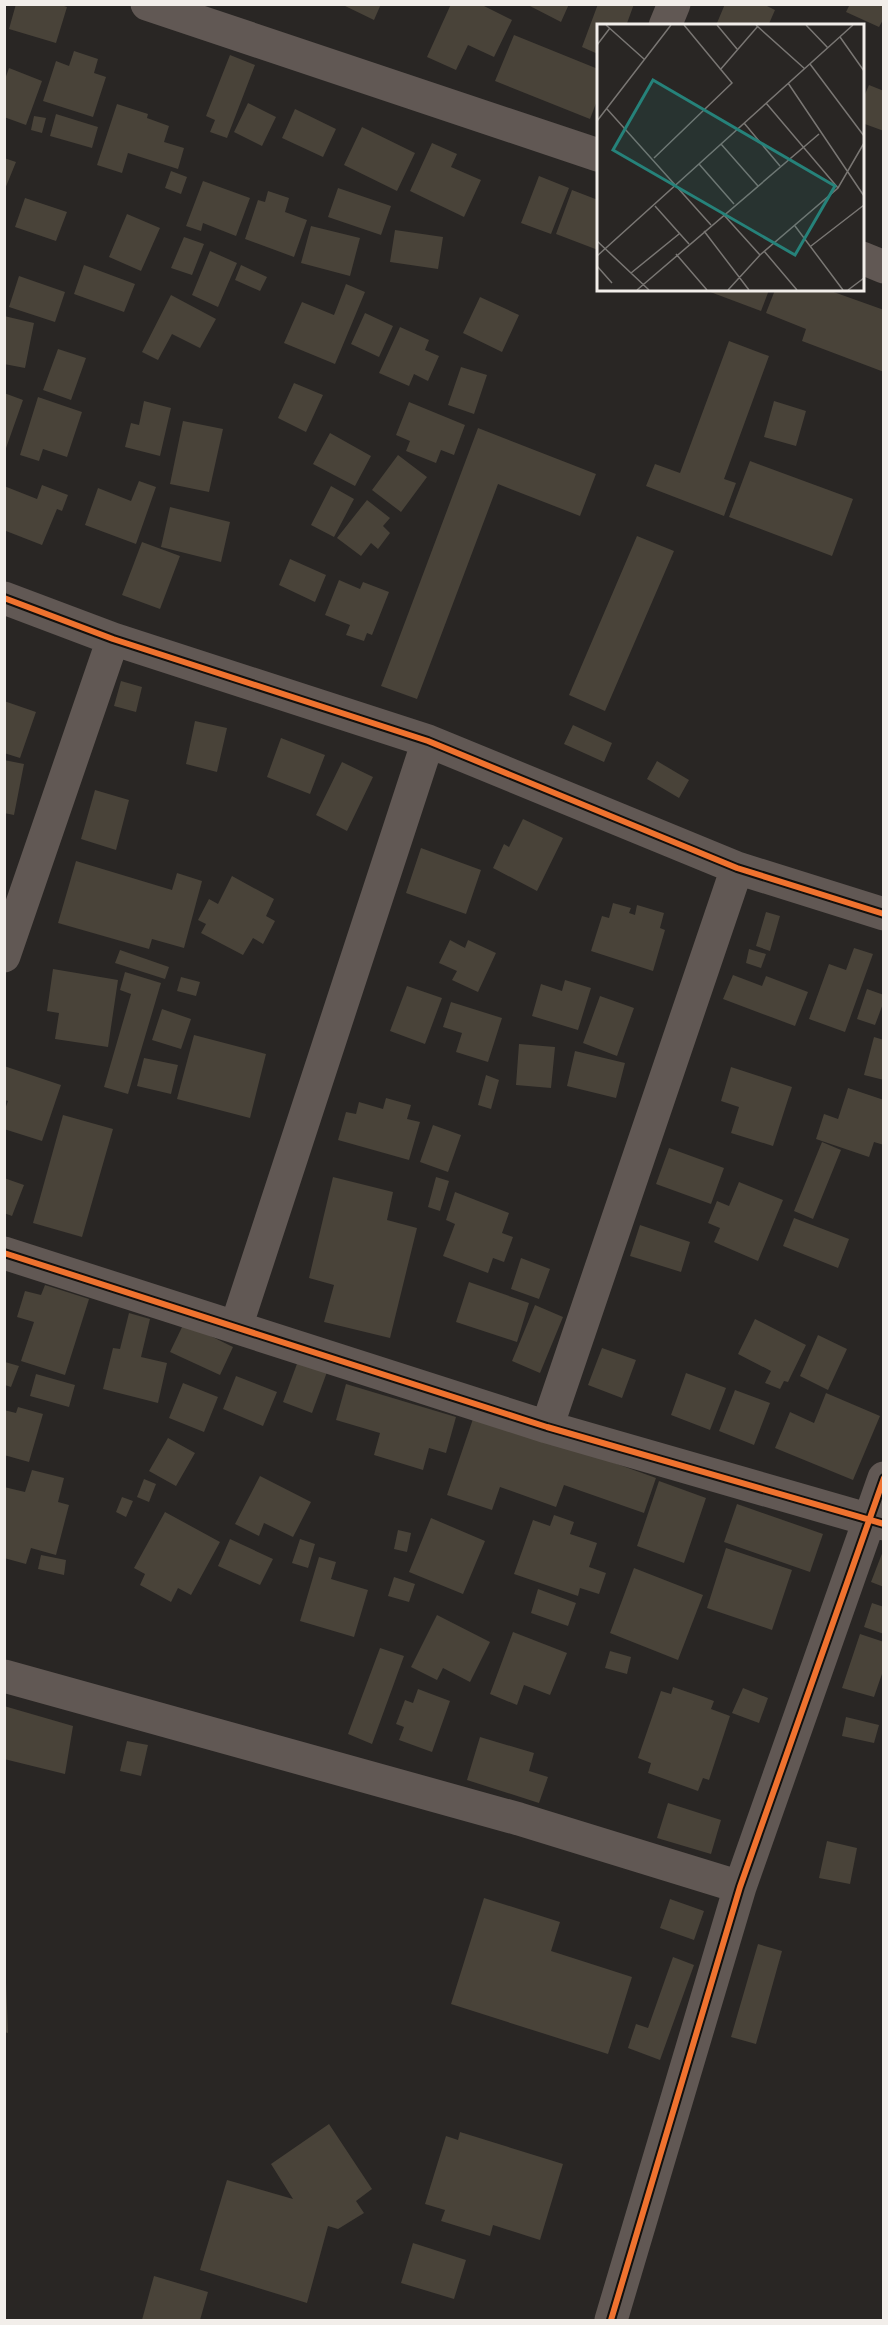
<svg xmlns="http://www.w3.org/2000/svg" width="888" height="2325" viewBox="0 0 888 2325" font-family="Poppins,sans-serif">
  <rect width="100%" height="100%" fill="#292624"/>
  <path fill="#494339" d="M 16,4 L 58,4 L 67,7 L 56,43 L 9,29 Z
    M 341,4 L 381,4 L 374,20 Z
    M 451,4 L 480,4 L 512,20 L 494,57 L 468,45 L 456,70 L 427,57 Z
    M 526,4 L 569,4 L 561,22 Z
    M 598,4 L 634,4 L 626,26 L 598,26 L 598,54 L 582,47 Z
    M 725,4 L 763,4 L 775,10 L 768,26 L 723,26 L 717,23 Z
    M 850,4 L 884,4 L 884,18 L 879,27 L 846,12 Z
    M 514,35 L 598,69 L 598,98 L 590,119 L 495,81 Z
    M 74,51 L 98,59 L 94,73 L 106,77 L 93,117 L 43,101 L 56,61 L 69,66 Z
    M 230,55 L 255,65 L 227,138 L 210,132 L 215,120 L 206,116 Z
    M 9,68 L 42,81 L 26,125 L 4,117 L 4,82 Z
    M 869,85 L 884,91 L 884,131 L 862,123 L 862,101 Z
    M 248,103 L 276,117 L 262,146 L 234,132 Z
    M 117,104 L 148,114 L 147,118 L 169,126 L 164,142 L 184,148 L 178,169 L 128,153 L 122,173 L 97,165 Z
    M 295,109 L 336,129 L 323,157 L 282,138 Z
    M 56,114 L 98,127 L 92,148 L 50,136 Z
    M 34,116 L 46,118 L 42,133 L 31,130 Z
    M 362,127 L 415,153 L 397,191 L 344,165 Z
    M 432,143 L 457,154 L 451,167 L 481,180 L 464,217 L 410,191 Z
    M 4,158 L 16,162 L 5,189 L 4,189 Z
    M 171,171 L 187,177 L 181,194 L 165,188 Z
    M 539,176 L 569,188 L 551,234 L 521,223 Z
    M 203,181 L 250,198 L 236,236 L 203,223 L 201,231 L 186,226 Z
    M 338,188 L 391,206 L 381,235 L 328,217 Z
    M 572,190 L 598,200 L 598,250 L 556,234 Z
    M 268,191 L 289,198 L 285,212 L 307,220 L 294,257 L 245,239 L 258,200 L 265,202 Z
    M 25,198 L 67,212 L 56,241 L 15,227 Z
    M 127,214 L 160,228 L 141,271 L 109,257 Z
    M 311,226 L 360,238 L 350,276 L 301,263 Z
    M 395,230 L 443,237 L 438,269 L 390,262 Z
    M 184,237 L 204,244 L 192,275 L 171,268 Z
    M 210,251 L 237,263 L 218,307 L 192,295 Z
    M 84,265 L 135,284 L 124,312 L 74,294 Z
    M 241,265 L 267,277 L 260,291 L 235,280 Z
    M 19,276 L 65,292 L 55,322 L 9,307 Z
    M 346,284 L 365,292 L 335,364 L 284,343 L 302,302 L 334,315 Z
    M 705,290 L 769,290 L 761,311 Z
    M 775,290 L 828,290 L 884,310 L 884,372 L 802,341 L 806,329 L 766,313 Z
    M 171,295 L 216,319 L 200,348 L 172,334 L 158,360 L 142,352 Z
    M 480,297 L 519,315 L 502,352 L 463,333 Z
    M 365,313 L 393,326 L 379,357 L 351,344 Z
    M 4,316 L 34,323 L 25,368 L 4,364 Z
    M 400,327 L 429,340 L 425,350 L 439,356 L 428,381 L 414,374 L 409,386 L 379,373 Z
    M 729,341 L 769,356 L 724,479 L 736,483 L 724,516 L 646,486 L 655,464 L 680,473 Z
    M 58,349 L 86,358 L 71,400 L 43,390 Z
    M 461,367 L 487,375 L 474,414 L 448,405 Z
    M 294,383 L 323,395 L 306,432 L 278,418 Z
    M 4,393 L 23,400 L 5,451 L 4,451 Z
    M 38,397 L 82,412 L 67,457 L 43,449 L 39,461 L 20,455 Z
    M 144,401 L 171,408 L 160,456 L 125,447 L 131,423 L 139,425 Z
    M 774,401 L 806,411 L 796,446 L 764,437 Z
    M 409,402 L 465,425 L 454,455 L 441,450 L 436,463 L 406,451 L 410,441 L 396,435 Z
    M 183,421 L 223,429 L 209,492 L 170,484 Z
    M 478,428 L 596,474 L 580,516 L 498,484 L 417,699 L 381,686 Z
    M 330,433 L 371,456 L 355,486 L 313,464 Z
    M 398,455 L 427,477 L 401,512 L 372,490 Z
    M 750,461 L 853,499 L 832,556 L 729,517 Z
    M 139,481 L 156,487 L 136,544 L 85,525 L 98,488 L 131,501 Z
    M 42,485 L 68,495 L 62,511 L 57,509 L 42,545 L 6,531 L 4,536 L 4,486 L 37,499 Z
    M 331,486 L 354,499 L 334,537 L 311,525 Z
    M 367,500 L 390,518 L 383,526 L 390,533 L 378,549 L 371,543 L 361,556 L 337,538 Z
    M 170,507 L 230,522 L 221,562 L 161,547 Z
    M 637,536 L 674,551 L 605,711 L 569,695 Z
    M 142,542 L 180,556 L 160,609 L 122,595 Z
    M 290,559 L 326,575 L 315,602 L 279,585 Z
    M 339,580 L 360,589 L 363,582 L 389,592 L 372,635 L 367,633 L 364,641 L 346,635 L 350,625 L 325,615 Z
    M 121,681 L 142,687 L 136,712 L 114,706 Z
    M 4,701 L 36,712 L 20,758 L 4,753 Z
    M 195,721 L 227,728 L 217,772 L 186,764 Z
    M 573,725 L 612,743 L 604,762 L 564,744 Z
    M 281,738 L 325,755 L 310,794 L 267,777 Z
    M 4,760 L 24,764 L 14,815 L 4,813 Z
    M 657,761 L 689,780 L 679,798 L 647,779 Z
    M 342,762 L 373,777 L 347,831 L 316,815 Z
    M 95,790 L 129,800 L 116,850 L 81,839 Z
    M 523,819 L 563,838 L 537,891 L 493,868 L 504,844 L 509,847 Z
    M 421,848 L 481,870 L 466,914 L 406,893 Z
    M 76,861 L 172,890 L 177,873 L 202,881 L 184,948 L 152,939 L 149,949 L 58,923 Z
    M 232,876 L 274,899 L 266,916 L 275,921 L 263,944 L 253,938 L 243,955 L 201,933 L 206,924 L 198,920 L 209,899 L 218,904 Z
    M 613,903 L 631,908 L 629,913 L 635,915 L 637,905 L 664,913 L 660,928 L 665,930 L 653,971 L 591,951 L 602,916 L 609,918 Z
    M 766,912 L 780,916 L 770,951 L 756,946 Z
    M 450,940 L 465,948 L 468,940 L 496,953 L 478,992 L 452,980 L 457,971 L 439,963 Z
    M 854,948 L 873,954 L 845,1032 L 809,1019 L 829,964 L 846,970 Z
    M 749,949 L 766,954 L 761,968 L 746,963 Z
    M 120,950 L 169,967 L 165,979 L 115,963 Z
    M 53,969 L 118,980 L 108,1047 L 55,1039 L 59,1013 L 47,1011 Z
    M 125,972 L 161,983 L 128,1094 L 104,1087 L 131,994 L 120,990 Z
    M 733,975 L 762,986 L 766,976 L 808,992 L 795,1026 L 723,999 Z
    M 181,977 L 200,982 L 196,996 L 177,991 Z
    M 565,980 L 591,988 L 578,1030 L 532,1016 L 541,984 L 562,991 Z
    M 407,986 L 442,998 L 425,1044 L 390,1031 Z
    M 867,989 L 884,995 L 884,1001 L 875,1025 L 857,1019 Z
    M 600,996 L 634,1008 L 617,1056 L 583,1043 Z
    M 451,1002 L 502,1018 L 488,1062 L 456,1052 L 462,1033 L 443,1027 Z
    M 162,1009 L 191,1019 L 181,1049 L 152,1040 Z
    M 194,1035 L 266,1054 L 250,1118 L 177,1099 Z
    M 874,1037 L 884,1040 L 884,1080 L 864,1075 Z
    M 519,1044 L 555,1047 L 551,1088 L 516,1085 Z
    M 575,1051 L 625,1063 L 616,1098 L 567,1086 Z
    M 144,1058 L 178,1065 L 171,1094 L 137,1086 Z
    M 4,1066 L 61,1085 L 42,1141 L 4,1129 L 4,1112 L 8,1101 L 4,1100 Z
    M 731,1067 L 792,1087 L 773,1146 L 731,1133 L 739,1107 L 721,1101 Z
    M 486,1075 L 499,1080 L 491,1109 L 478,1105 Z
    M 848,1088 L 884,1100 L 884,1145 L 874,1142 L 869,1157 L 816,1139 L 824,1114 L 838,1119 Z
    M 386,1098 L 411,1105 L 407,1119 L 420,1122 L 409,1160 L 338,1140 L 346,1112 L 356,1114 L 359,1102 L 383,1109 Z
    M 63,1115 L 113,1129 L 82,1237 L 33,1223 Z
    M 433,1125 L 461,1135 L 448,1172 L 420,1162 Z
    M 822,1142 L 841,1150 L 813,1219 L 794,1211 Z
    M 669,1148 L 724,1168 L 711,1204 L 656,1184 Z
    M 333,1177 L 393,1192 L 387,1220 L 417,1228 L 390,1338 L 324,1322 L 334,1285 L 309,1278 Z
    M 436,1177 L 449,1181 L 440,1211 L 428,1207 Z
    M 4,1178 L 24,1185 L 12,1216 L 4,1213 Z
    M 739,1182 L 783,1200 L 758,1261 L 714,1242 L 720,1228 L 708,1223 L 717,1201 L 729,1206 Z
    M 455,1192 L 509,1213 L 502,1233 L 513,1237 L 504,1262 L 493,1258 L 488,1273 L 443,1256 L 455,1224 L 446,1220 Z
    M 794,1218 L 849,1239 L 838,1268 L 783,1246 Z
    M 640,1225 L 690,1242 L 681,1272 L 630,1256 Z
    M 521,1258 L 550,1269 L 539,1299 L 511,1289 Z
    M 469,1282 L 529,1303 L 517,1342 L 456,1322 Z
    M 45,1285 L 89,1299 L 65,1375 L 21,1361 L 34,1322 L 17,1317 L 25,1291 L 41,1295 Z
    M 535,1305 L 563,1317 L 540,1373 L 512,1361 Z
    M 129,1313 L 150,1319 L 141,1357 L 167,1363 L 158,1403 L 103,1389 L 113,1348 L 120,1349 Z
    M 755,1319 L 806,1345 L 788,1382 L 784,1381 L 780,1389 L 765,1383 L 771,1371 L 738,1354 Z
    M 184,1323 L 233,1347 L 220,1375 L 170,1352 Z
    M 818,1335 L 847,1349 L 828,1390 L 800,1376 Z
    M 602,1348 L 636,1360 L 622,1398 L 588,1385 Z
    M 298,1361 L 327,1372 L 312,1413 L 283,1402 Z
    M 5,1362 L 19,1366 L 11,1387 L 5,1385 Z
    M 686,1373 L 726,1388 L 710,1430 L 671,1415 Z
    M 36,1374 L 75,1385 L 69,1407 L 30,1396 Z
    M 236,1376 L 277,1392 L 263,1426 L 223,1409 Z
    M 183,1383 L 218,1397 L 204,1432 L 169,1418 Z
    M 346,1384 L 456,1417 L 446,1453 L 429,1448 L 423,1470 L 374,1455 L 380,1433 L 336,1420 Z
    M 735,1390 L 770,1403 L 754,1445 L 719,1431 Z
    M 826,1393 L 880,1416 L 853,1480 L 775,1448 L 790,1412 L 814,1423 Z
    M 18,1407 L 43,1414 L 29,1462 L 4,1455 L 4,1410 L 16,1413 Z
    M 475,1413 L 656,1478 L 644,1513 L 564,1485 L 556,1507 L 500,1487 L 492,1510 L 447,1495 Z
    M 168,1438 L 195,1453 L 176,1486 L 149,1471 Z
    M 32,1470 L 64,1478 L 58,1502 L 69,1505 L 56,1555 L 31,1548 L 26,1564 L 4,1558 L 4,1487 L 25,1492 Z
    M 260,1476 L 311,1502 L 293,1537 L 264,1523 L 259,1536 L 235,1524 Z
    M 144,1479 L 156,1484 L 149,1502 L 137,1497 Z
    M 659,1481 L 706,1498 L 684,1563 L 637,1546 Z
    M 122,1497 L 133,1501 L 126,1517 L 116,1512 Z
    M 737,1504 L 823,1534 L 810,1572 L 724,1542 Z
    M 165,1512 L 220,1542 L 191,1595 L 178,1588 L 171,1602 L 140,1585 L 145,1574 L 134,1568 Z
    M 554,1515 L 574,1522 L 570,1534 L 597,1543 L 589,1567 L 606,1573 L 599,1594 L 580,1588 L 578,1596 L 514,1574 L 533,1520 L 550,1526 Z
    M 431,1518 L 485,1541 L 463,1594 L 409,1572 Z
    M 398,1530 L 411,1533 L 407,1552 L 394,1549 Z
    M 230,1539 L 273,1559 L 260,1585 L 218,1566 Z
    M 300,1539 L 315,1544 L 308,1568 L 292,1563 Z
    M 726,1548 L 792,1570 L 772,1630 L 707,1608 Z
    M 883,1551 L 884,1551 L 884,1587 L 871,1582 Z
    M 41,1555 L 66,1560 L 64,1575 L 38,1569 Z
    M 319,1557 L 336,1562 L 331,1579 L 368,1590 L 354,1637 L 300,1621 Z
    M 634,1568 L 703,1595 L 678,1660 L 610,1633 Z
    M 394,1577 L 415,1584 L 409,1602 L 388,1596 Z
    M 538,1589 L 576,1603 L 568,1626 L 531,1613 Z
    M 872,1603 L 884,1607 L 884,1634 L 864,1627 Z
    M 437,1615 L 490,1642 L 470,1682 L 443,1668 L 437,1680 L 411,1667 Z
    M 513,1632 L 567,1653 L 550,1695 L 524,1685 L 517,1705 L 490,1694 Z
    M 860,1634 L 884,1642 L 884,1668 L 874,1697 L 842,1688 Z
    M 380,1648 L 404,1656 L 372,1744 L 348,1734 Z
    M 610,1651 L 631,1657 L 627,1674 L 605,1668 Z
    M 673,1687 L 714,1701 L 711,1709 L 730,1716 L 709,1780 L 703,1778 L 698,1791 L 648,1773 L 651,1763 L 638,1758 L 661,1691 L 671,1694 Z
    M 743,1688 L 768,1698 L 759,1723 L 732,1713 Z
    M 418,1689 L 450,1701 L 432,1752 L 399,1740 L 404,1727 L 396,1724 L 405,1700 L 413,1703 Z
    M 4,1706 L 73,1726 L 65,1774 L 4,1759 Z
    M 846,1717 L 879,1725 L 874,1743 L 842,1736 Z
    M 480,1737 L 534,1753 L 529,1771 L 548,1777 L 539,1803 L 467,1780 Z
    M 127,1741 L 148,1745 L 141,1776 L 120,1771 Z
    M 668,1803 L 721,1820 L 711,1854 L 657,1838 Z
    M 827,1841 L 857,1848 L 850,1884 L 819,1878 Z
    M 484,1898 L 560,1922 L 551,1951 L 632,1977 L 608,2054 L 451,2004 Z
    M 670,1899 L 704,1911 L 694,1940 L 660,1928 Z
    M 758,1944 L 782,1951 L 756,2044 L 731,2037 Z
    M 673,1957 L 694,1965 L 660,2060 L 628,2048 L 636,2024 L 648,2028 Z
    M 4,1982 L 6,1982 L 8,2033 L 4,2032 Z
    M 329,2124 L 372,2189 L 356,2201 L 364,2213 L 338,2229 L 328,2226 L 307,2303 L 200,2270 L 227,2180 L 293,2199 L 271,2164 Z
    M 460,2132 L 563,2164 L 540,2240 L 493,2225 L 490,2236 L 441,2221 L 445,2210 L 425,2204 L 446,2136 L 458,2140 Z
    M 413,2243 L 466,2260 L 454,2299 L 401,2283 Z
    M 154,2276 L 208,2292 L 200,2320 L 142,2320 Z"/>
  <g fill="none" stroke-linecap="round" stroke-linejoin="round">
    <path stroke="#615854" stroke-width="33" d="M 147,4 L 598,155
      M 665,26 L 674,4
      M 862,258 L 884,267
      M 4,598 L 113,639 L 428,741 L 737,868 L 884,914
      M 4,956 L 113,639
      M 4,1253 L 547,1427 L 884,1524
      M 236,1327 L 428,741
      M 547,1427 L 737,868
      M 4,1676 L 519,1819 L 740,1887
      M 611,2320 L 740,1887 L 884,1478"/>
    <g stroke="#13100d" stroke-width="10">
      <path id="cycleway" d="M 4,598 L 113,639 L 428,741 L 737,868 L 884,914
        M 4,1253 L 547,1427 L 884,1524
        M 611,2320 L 740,1887 L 884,1478"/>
    </g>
    <use href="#cycleway" stroke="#ef722f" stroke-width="6"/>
  </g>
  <g transform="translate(597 24)">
    <rect width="267" height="267" fill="#292624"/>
    <path fill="none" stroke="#797673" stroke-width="1.5" d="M 9,1 L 47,35M 120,1 L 140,25M 159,1 L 208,45M 209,1 L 231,24M 243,13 L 267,47M 0,21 L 13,4M 213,40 L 267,112M 123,46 L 161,2M 191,59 L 267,172M 169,79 L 241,164M 10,85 L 114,201M 0,97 L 74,1M 147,99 L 183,142M 124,120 L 161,162M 57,134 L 135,59 L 87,1M 102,140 L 137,180M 58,182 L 92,220M 126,190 L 163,231M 198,202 L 246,266M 107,207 L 152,266M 0,217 L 52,266M 214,222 L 267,181M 167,227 L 200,266M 79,230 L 110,266M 0,232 L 256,1M 0,242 L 15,259M 34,249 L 82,210M 40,266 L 222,110M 131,266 L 163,231 L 241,164 L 267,119M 251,266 L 267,254"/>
    <path fill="#26827a" fill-opacity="0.15" stroke="#26827a" stroke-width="3" d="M 56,56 L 238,162 L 198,231 L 16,126 Z"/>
    <rect width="267" height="267" fill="none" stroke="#f2eeea" stroke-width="3"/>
  </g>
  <rect width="888" height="2325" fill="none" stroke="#f2eeea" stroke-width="12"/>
</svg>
